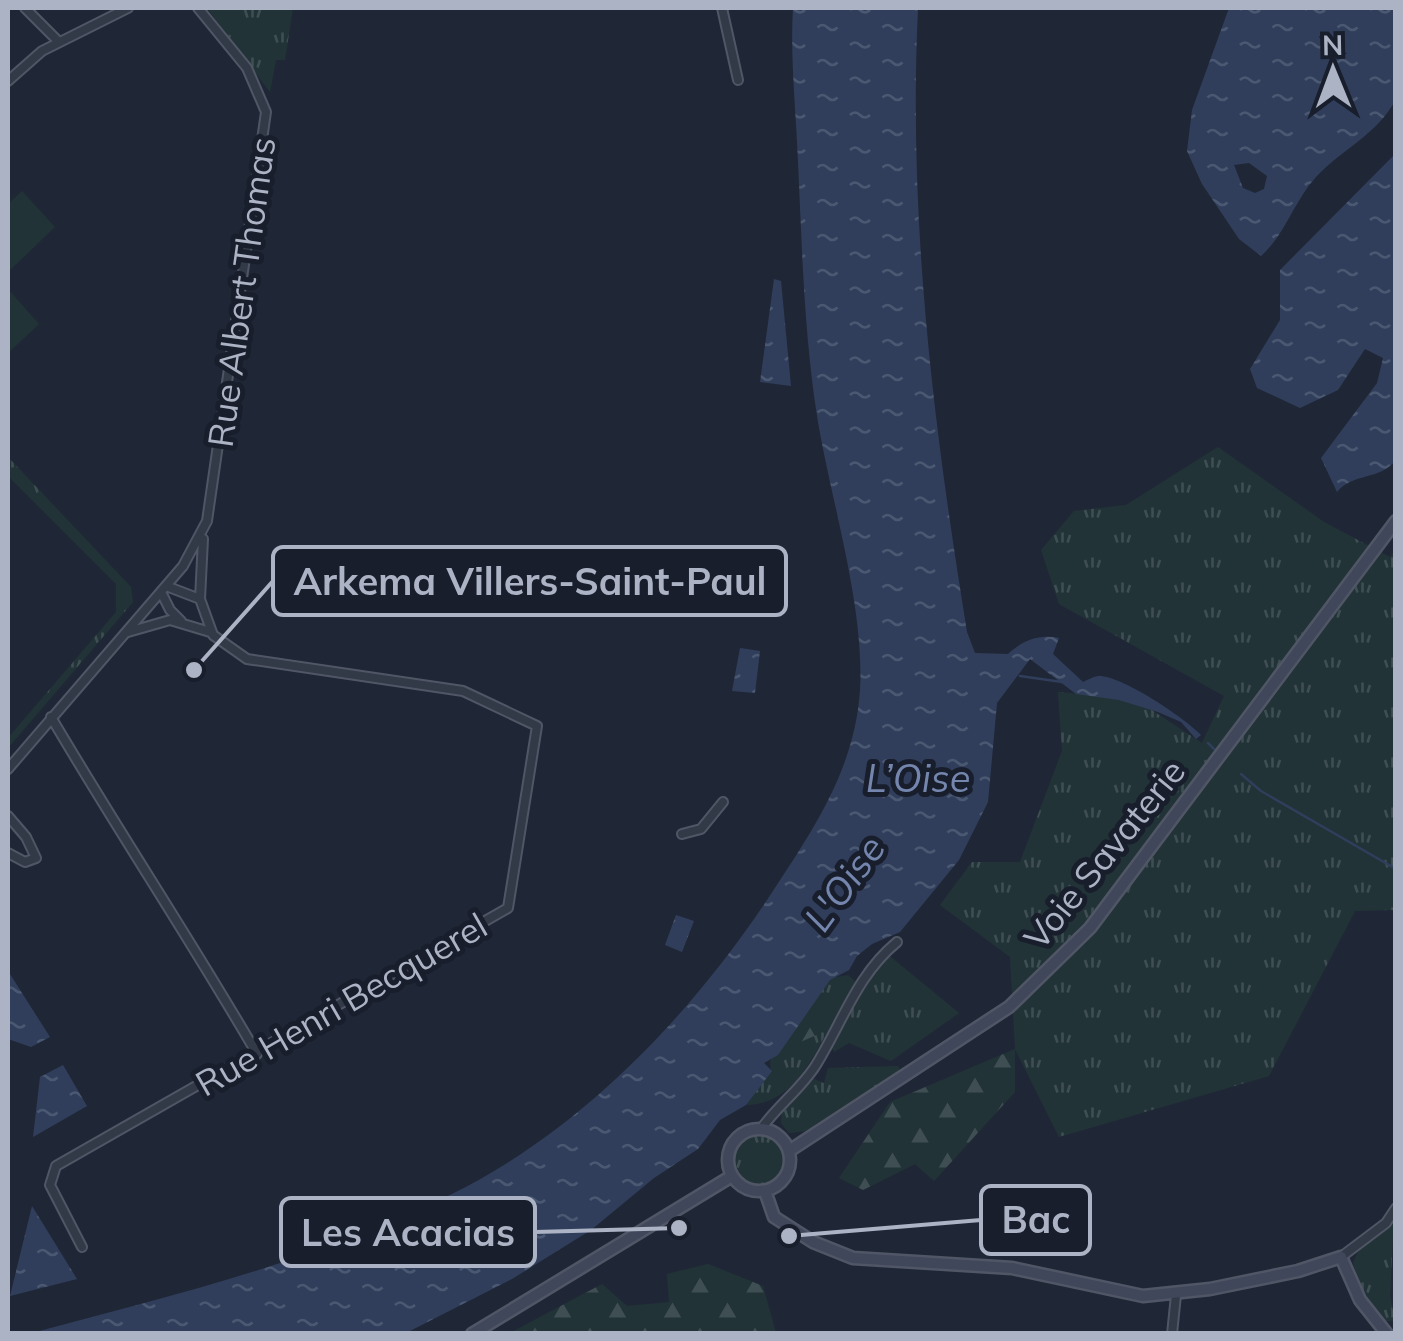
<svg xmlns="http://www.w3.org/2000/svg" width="1403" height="1341" viewBox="0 0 1403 1341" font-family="Mulish,sans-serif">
  <defs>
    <pattern id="grass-tufts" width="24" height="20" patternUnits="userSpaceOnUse" patternTransform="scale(2.5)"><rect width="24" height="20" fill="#213337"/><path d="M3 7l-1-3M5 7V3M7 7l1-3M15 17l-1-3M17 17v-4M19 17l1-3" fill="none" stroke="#3f4e52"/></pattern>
    <pattern id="forest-firs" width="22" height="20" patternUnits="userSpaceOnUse" patternTransform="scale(2.5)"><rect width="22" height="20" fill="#213337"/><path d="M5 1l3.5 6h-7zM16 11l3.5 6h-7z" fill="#3f4e52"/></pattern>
    <pattern id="water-ripples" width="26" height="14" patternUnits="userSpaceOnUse" patternTransform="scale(2.5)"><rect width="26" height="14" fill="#303e5c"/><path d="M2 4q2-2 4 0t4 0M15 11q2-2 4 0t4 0" fill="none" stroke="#4b5872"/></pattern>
  </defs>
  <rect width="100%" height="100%" fill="#1f2736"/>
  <path fill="url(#grass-tufts)" d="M 207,8 L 293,8 L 285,60 L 276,60 L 270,92 Z
    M 1218,447 L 1324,522 L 1390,557 L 1395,550 L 1395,910 L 1355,911 L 1269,1076 L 1059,1137 L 1015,1049 L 1010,957 L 940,905 L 972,862 L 1020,862 L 1062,751 L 1058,692 L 1135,699 L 1202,743 L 1224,696 L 1059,604 L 1041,550 L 1074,511 L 1126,505 Z
    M 8,457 L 131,587 L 133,602 L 8,748 L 8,738 L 116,612 L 116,584 L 8,476 Z
    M 886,953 L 959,1013 L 891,1061 L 849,1043 L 834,1052 L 826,1034 C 807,1068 789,1104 746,1105 L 771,1071 L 770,1061 L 787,1037 L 798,1043 L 827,1016 L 811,1003 L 832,978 L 848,975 L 862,987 Z
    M 898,1066 L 900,1070 L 807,1131 L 789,1133 L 781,1123 L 782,1110 L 814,1079 L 824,1083 L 828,1068 Z
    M735 1160a24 24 0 1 1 48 0a24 24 0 1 1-48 0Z
    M 1394,1216 L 1390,1296 L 1395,1321 L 1383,1321 L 1364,1300 L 1353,1263 L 1358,1252 Z"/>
  <path fill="url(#forest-firs)" d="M 811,1003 L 828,1016 L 819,1034 L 798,1043 L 787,1037 Z
    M 1015,1049 L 1015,1092 L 934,1181 L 915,1164 L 863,1190 L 839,1178 L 890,1102 Z
    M 708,1264 L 763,1286 L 776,1333 L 510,1333 L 602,1284 L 627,1306 L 669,1302 L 667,1274 Z"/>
  <path fill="#213337" d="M 22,191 L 55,227 L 8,272 L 8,204 Z
    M 8,289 L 39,324 L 8,353 Z"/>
  <path fill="url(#water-ripples)" fill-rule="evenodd" d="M 793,8 L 918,8 C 908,220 933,422 967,632 L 975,653 L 1008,654 C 1023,640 1039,634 1059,638 L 1053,654 L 1083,682 C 1088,680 1092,677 1098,676 C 1121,675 1185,718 1201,735 L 1196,739 L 1181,722 L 1158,712 L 1119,700 L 1076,694 L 1030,659 L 997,703 L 988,802 L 959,860 L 900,932 L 872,944 L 857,956 L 849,970 L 830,980 L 778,1055 L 764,1063 L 772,1071 L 746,1105 L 720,1120 L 698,1149 L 654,1178 L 591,1230 L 512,1279 L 404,1334 L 32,1333 C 175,1295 319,1260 452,1194 C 583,1129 691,1015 771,894 C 813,830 855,769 860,690 C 865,609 832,504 818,422 C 804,336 802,248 798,161 C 796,111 790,58 793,8 Z
    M 1229,8 L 1395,8 L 1396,99 C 1377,135 1342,149 1316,177 C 1294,201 1285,235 1261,256 L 1239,239 L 1202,184 L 1187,151 L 1192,110 ZM 1249,163 L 1267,176 L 1264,189 L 1255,193 L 1243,188 L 1234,165 Z
    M 1395,154 L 1395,461 C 1380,480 1352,473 1337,492 L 1321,458 L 1377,383 L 1383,358 L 1365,349 L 1338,390 L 1300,408 L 1257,388 L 1250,369 L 1280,320 L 1280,270 Z
    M 774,279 L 781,281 L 791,386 L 760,382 Z
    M 740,648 L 760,651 L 755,693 L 732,691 Z
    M 676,915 L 694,921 L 682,952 L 665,945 Z
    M 8,971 L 50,1037 L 31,1047 L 8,1039 Z
    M 63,1065 L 87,1106 L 33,1137 L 40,1077 Z
    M 32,1206 L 77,1279 L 10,1296 Z"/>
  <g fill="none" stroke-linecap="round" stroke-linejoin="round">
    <path stroke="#303e5c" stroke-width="2.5" d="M 1020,676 L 1062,682
      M 1208,743 L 1214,749
      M 1241,774 L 1261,791 L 1396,869"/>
    <g stroke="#505665" stroke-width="12">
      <path id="street" d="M 25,8 L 59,42
        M 722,8 L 738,80
        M 8,81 L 42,51 L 128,8
        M 161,592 L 170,610 L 181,621
        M 200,599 L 203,539
        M 128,632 L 170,620 L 210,632
        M 51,717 C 118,831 191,940 257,1054
        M 8,769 L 183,566 L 207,521 L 266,112 L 247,68 L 198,8
        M 8,816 L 26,837 L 36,858 L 25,862 L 8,853
        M 682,834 L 701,829 L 723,802
        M 761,1129 C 778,1105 801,1089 816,1065 C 843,1021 857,975 897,942
        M 82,1247 L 50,1185 L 56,1166 L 508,908 L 537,726 L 463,691 L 247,659 L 213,635 L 200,599 L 166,586
        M 1341,1257 L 1386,1223 L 1396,1208
        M 1172,1334 L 1176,1295"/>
    </g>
    <g stroke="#505665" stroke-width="15">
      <path id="secondary" d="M728 1160a31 31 0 1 1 62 0a31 31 0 1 1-62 0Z
        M 789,1151 L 1009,1007 L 1090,928 L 1396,521
        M 765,1191 L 774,1217 L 813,1242 L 853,1258 L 1012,1268 L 1143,1296 L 1210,1289 L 1298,1271 L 1341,1257 L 1360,1300 L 1387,1334
        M 472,1334 L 732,1176"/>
    </g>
    <use href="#street" stroke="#323947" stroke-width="8"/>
    <use href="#secondary" stroke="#40475a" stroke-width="10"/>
  </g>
  <g text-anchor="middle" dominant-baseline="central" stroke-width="10" stroke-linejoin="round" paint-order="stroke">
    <g font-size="35" fill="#acb3c4" stroke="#181e2b">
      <text transform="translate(241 292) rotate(-82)">Rue Albert Thomas</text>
      <text transform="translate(1104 854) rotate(-51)">Voie Savaterie</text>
      <text transform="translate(341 1004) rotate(-30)">Rue Henri Becquerel</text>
    </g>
    <g font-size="38" font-style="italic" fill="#7486ad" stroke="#181e2b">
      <text x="918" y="778">L’Oise</text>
      <text transform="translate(844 883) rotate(-54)">L'Oise</text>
    </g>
  </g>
  <path fill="none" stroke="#acb3c4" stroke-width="4" d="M194 670L273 581M789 1236L981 1220M679 1228L535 1232"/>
  <g fill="#acb3c4" stroke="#181e2b" stroke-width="4">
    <circle cx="194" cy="670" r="10"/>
    <circle cx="789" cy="1236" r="10"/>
    <circle cx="679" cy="1228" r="10"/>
  </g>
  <g fill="#181e2b" stroke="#acb3c4" stroke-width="4">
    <rect x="273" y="547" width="513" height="68" rx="10"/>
    <rect x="981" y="1186" width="109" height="68" rx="10"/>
    <rect x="281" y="1198" width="254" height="68" rx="10"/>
  </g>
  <g font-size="38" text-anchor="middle" font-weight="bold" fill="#acb3c4">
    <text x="530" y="595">Arkema Villers-Saint-Paul</text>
    <text x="1036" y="1233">Bac</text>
    <text x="408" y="1246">Les Acacias</text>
  </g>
  <rect width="1403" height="1341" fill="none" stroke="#acb3c4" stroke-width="20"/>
  <g transform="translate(1333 70) rotate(359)" stroke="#181e2b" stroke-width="8" paint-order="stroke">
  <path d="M0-8L18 38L0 25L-18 38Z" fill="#acb3c4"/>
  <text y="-15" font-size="28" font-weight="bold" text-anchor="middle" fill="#acb3c4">N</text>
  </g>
</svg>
